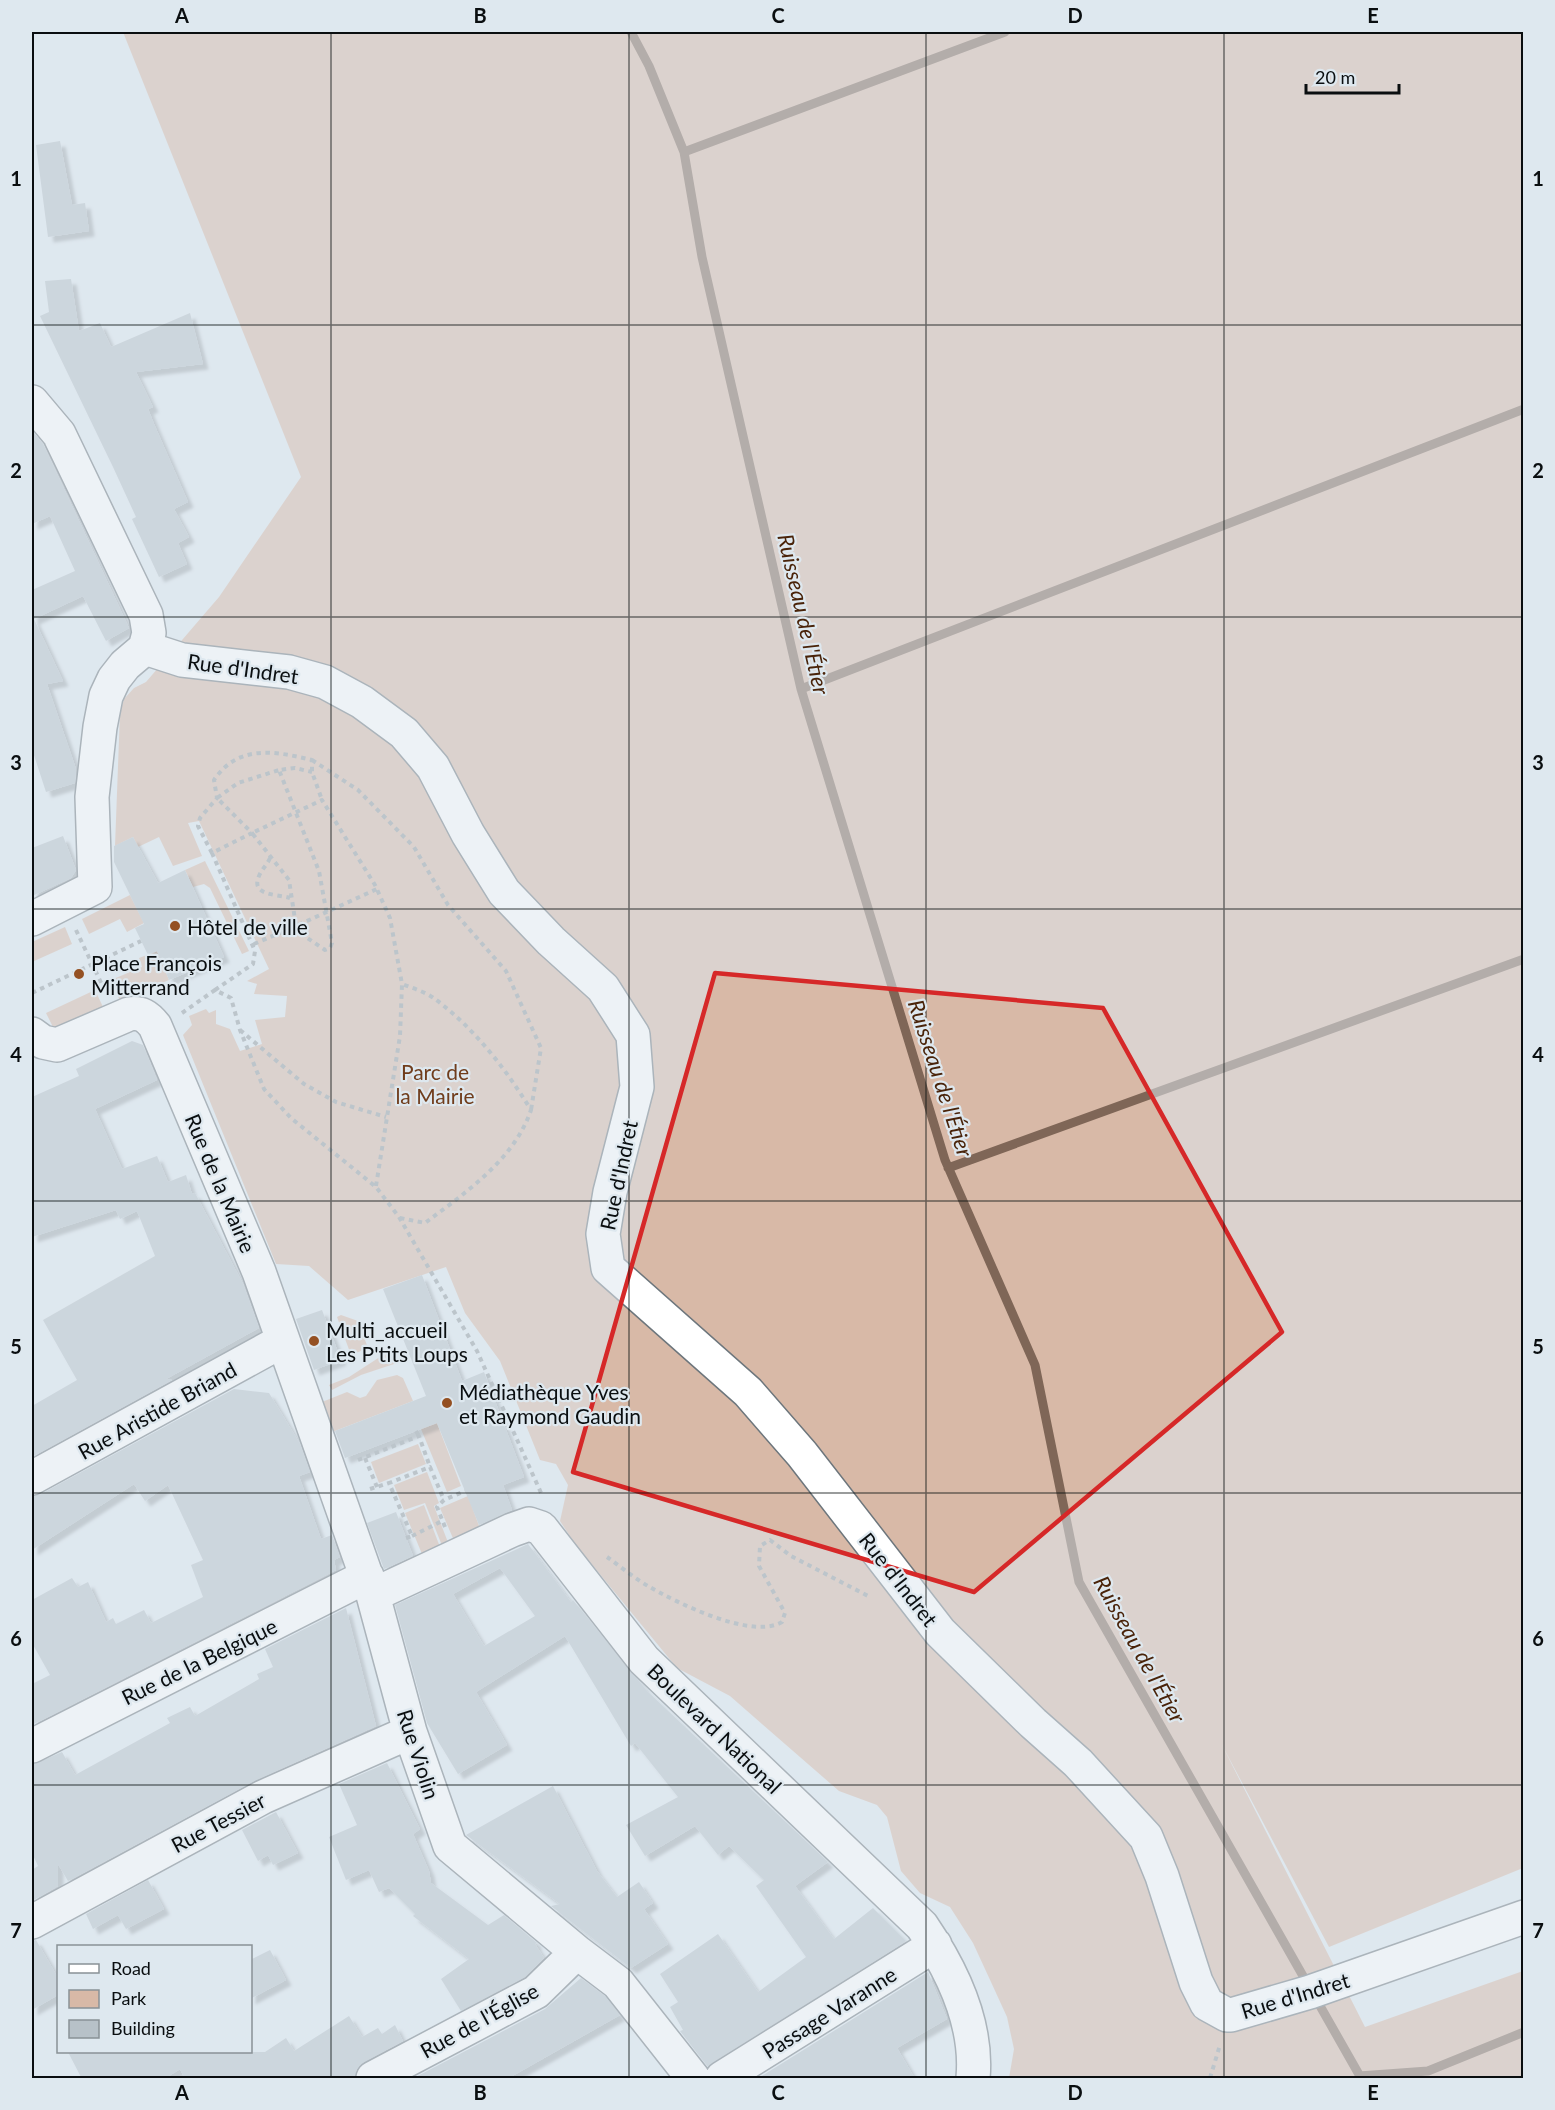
<svg xmlns="http://www.w3.org/2000/svg" width="1555" height="2110" viewBox="0 0 1555 2110" font-family="Lato,sans-serif">
  <defs>
    <filter id="shadow"><feDropShadow dx="5.5" dy="5.5" stdDeviation="1.5" flood-color="#0004"/></filter>
  </defs>
  <rect width="100%" height="100%" fill="#dee8ef"/>
  <path fill="#d8b9a7" d="M 123,32 L 1523,32 L 1523,1868 L 1329,1947 L 1221,1743 L 1365,2027 L 1523,1971 L 1523,2078 L 1009,2078 L 1014,2049 L 1007,2017 L 991,1982 L 973,1943 L 950,1907 L 920,1893 L 901,1871 L 887,1817 L 877,1805 L 839,1791 L 730,1696 L 677,1668 L 575,1544 L 560,1521 L 568,1485 L 556,1464 L 540,1460 L 500,1361 L 465,1313 L 446,1267 L 348,1300 L 309,1266 L 276,1264 L 183,1035 L 192,1025 L 189,1016 L 206,1009 L 209,1013 L 216,1010 L 216,1024 L 230,1029 L 240,1051 L 262,1044 L 255,1020 L 285,1017 L 287,996 L 254,994 L 257,984 L 247,981 L 269,969 L 199,821 L 188,823 L 202,856 L 173,866 L 159,837 L 138,847 L 133,837 L 115,846 L 120,713 L 124,699 L 134,688 L 146,682 L 219,597 L 301,477 Z
    M 205,861 L 249,951 L 242,954 L 210,888 L 204,884 L 193,887 L 185,870 Z
    M 130,895 L 144,923 L 127,932 L 120,919 L 89,934 L 82,919 Z
    M 65,927 L 72,944 L 32,962 L 32,942 Z
    M 157,951 L 169,980 L 120,1001 L 111,980 L 142,967 L 139,958 Z
    M 95,990 L 103,1007 L 55,1031 L 46,1013 Z
    M 341,1315 L 358,1321 L 368,1348 L 351,1355 L 337,1317 Z
    M 386,1353 L 397,1363 L 361,1375 L 332,1390 L 329,1385 L 349,1377 Z
    M 397,1375 L 403,1378 L 413,1401 L 327,1434 L 317,1404 L 347,1392 L 360,1398 L 366,1396 L 377,1380 Z
    M 437,1423 L 461,1486 L 447,1492 L 421,1429 Z
    M 418,1444 L 426,1464 L 379,1483 L 371,1462 Z
    M 427,1472 L 439,1503 L 434,1506 L 449,1545 L 443,1548 L 425,1503 L 404,1510 L 394,1485 Z
    M 468,1496 L 481,1531 L 455,1543 L 440,1508 Z
    M 424,1505 L 440,1547 L 422,1554 L 405,1513 Z"/>
  <g fill="none" stroke-linecap="round" stroke-linejoin="round">
    <path stroke="#7f6657" stroke-width="9" d="M 631,32 L 649,66 L 684,152 L 702,257 L 801,689 L 945,1160 L 1035,1365 L 1079,1582 L 1361,2078
      M 684,152 L 1005,32
      M 801,689 L 1524,409
      M 948,1168 L 1524,959
      M 1359,2076 L 1428,2071 L 1524,2032"/>
  </g>
  <path fill="#b7c1c8" fill-rule="evenodd" filter="url(#shadow)" d="M 60,141 L 72,205 L 85,203 L 89,231 L 48,237 L 36,145 Z
    M 71,279 L 79,331 L 100,323 L 111,347 L 190,313 L 203,364 L 136,372 L 153,407 L 148,409 L 154,424 L 188,502 L 174,509 L 189,537 L 178,543 L 187,564 L 159,577 L 132,519 L 136,517 L 113,467 L 40,316 L 49,312 L 45,281 Z
    M 32,430 L 43,444 L 129,628 L 106,641 L 83,596 L 34,619 L 63,681 L 47,684 L 76,769 L 75,783 L 46,792 L 32,749 L 32,590 L 75,571 L 50,516 L 32,524 Z
    M 63,836 L 76,870 L 71,878 L 32,896 L 32,848 Z
    M 133,837 L 158,883 L 185,870 L 224,957 L 169,980 L 157,951 L 148,955 L 135,928 L 144,924 L 114,862 L 114,846 Z
    M 132,1041 L 143,1045 L 157,1080 L 95,1109 L 122,1169 L 157,1156 L 168,1182 L 186,1175 L 192,1194 L 195,1193 L 243,1284 L 259,1328 L 166,1379 L 172,1380 L 32,1457 L 32,1406 L 77,1380 L 43,1320 L 155,1256 L 137,1211 L 120,1219 L 116,1210 L 32,1237 L 32,1097 L 79,1076 L 76,1069 Z
    M 422,1275 L 462,1381 L 484,1372 L 524,1477 L 503,1485 L 512,1510 L 479,1525 L 437,1423 L 345,1458 L 335,1431 L 426,1396 L 383,1289 Z
    M 322,1310 L 341,1360 L 314,1370 L 296,1319 Z
    M 234,1389 L 269,1393 L 300,1444 L 310,1472 L 299,1476 L 321,1539 L 332,1535 L 340,1557 L 334,1560 L 336,1570 L 32,1725 L 32,1684 L 50,1675 L 32,1643 L 32,1600 L 72,1578 L 78,1587 L 88,1582 L 106,1622 L 113,1618 L 116,1624 L 144,1610 L 151,1623 L 203,1597 L 191,1565 L 203,1560 L 168,1485 L 145,1501 L 134,1484 L 32,1550 L 32,1497 L 41,1494 Z
    M 396,1512 L 413,1556 L 384,1569 L 367,1523 Z
    M 528,1544 L 571,1602 L 573,1600 L 647,1691 L 828,1862 L 795,1886 L 834,1939 L 873,1908 L 906,1941 L 708,2067 L 680,2031 L 683,2030 L 670,2007 L 678,2002 L 660,1974 L 718,1934 L 758,1992 L 806,1957 L 756,1886 L 764,1880 L 729,1846 L 718,1855 L 695,1826 L 645,1856 L 626,1825 L 678,1797 L 635,1743 L 631,1746 L 565,1636 L 476,1692 L 507,1745 L 458,1774 L 427,1723 L 395,1605 ZM 500,1568 L 535,1616 L 484,1646 L 453,1594 Z
    M 346,1608 L 376,1726 L 254,1781 L 68,1881 L 58,1864 L 58,1886 L 32,1901 L 32,1870 L 38,1866 L 32,1853 L 32,1765 L 62,1752 L 75,1775 L 170,1723 L 167,1718 L 190,1707 L 195,1716 L 259,1679 L 257,1674 L 273,1667 L 265,1649 Z
    M 387,1763 L 420,1829 L 413,1834 L 429,1871 L 431,1883 L 488,1925 L 504,1915 L 537,1943 L 535,1944 L 544,1958 L 525,1977 L 461,2011 L 441,1979 L 469,1959 L 413,1916 L 415,1914 L 389,1888 L 379,1892 L 369,1870 L 346,1880 L 329,1837 L 357,1825 L 339,1784 Z
    M 553,1786 L 597,1871 L 617,1897 L 639,1882 L 653,1903 L 644,1909 L 668,1944 L 631,1968 L 551,1906 L 560,1904 L 466,1835 Z
    M 276,1812 L 298,1853 L 273,1865 L 268,1855 L 258,1861 L 242,1830 Z
    M 148,1880 L 164,1909 L 126,1929 L 118,1915 L 93,1929 L 86,1914 Z
    M 36,1940 L 58,1978 L 58,1995 L 32,2010 L 32,1941 Z
    M 270,1950 L 286,1980 L 250,1999 L 250,1960 Z
    M 928,1972 L 947,2019 L 897,2048 L 915,2079 L 757,2079 Z
    M 581,1978 L 605,1996 L 620,2015 L 507,2079 L 412,2079 L 545,2009 Z
    M 349,2016 L 362,2037 L 378,2028 L 382,2034 L 395,2025 L 403,2041 L 364,2062 L 357,2069 L 354,2079 L 185,2079 L 180,2069 L 164,2079 L 82,2079 L 68,2052 L 265,2052 L 286,2038 L 294,2051 Z"/>
  <g fill="none" stroke-linecap="round" stroke-linejoin="round">
    <g stroke="#6d767c" stroke-width="36">
      <path id="minor" d="M 32,402 L 59,434 L 146,615 L 149,633 L 145,648
        M 145,648 L 182,660 L 289,672 L 325,682 L 362,702 L 404,733 L 433,767 L 468,834 L 504,892 L 551,941 L 603,988 L 633,1035 L 637,1087 L 610,1192 L 603,1234 L 608,1268 L 748,1392 L 802,1454 L 940,1632 L 1033,1723 L 1078,1763 L 1146,1837 L 1162,1876 L 1196,1982 L 1207,2004 L 1227,2015 L 1231,2015 L 1310,1992 L 1524,1917
        M 32,919 L 95,887 L 92,797 L 100,727 L 106,696 L 114,679 L 125,665 L 145,648
        M 32,1034 L 43,1042 L 57,1045 L 129,1014 C 141,1012 147,1016 155,1026 L 259,1272 L 373,1595 L 410,1732 L 450,1846 L 577,1952 L 618,1983 L 693,2078
        M 32,1478 L 282,1341
        M 373,1595 L 512,1530 L 529,1524 L 541,1528 L 644,1660 L 922,1926 C 952,1970 978,2024 973,2078
        M 32,1746 L 367,1576
        M 32,1922 L 263,1797 L 410,1732
        M 373,2078 L 536,1992 L 577,1952
        M 722,2078 L 935,1945"/>
    </g>
    <path stroke="#939ba0" stroke-width="4" stroke-dasharray="4.5 4.5" stroke-linecap="butt" d="M 312,760 L 358,790 L 414,847 L 448,905 L 506,971 L 541,1048 L 531,1110
      M 212,853 L 198,826 L 200,818 L 217,798 L 214,780 C 238,744 275,751 312,760 L 312,772 L 322,800
      M 270,858 C 267,865 262,869 259,876 C 250,896 278,894 290,898
      M 76,930 L 105,991
      M 254,944 L 296,926 L 303,935 L 325,950 L 330,948 L 332,943 L 319,871 L 279,770 L 295,768 L 312,772
      M 215,990 L 253,964 L 255,951 L 212,853 L 252,833 L 217,798 L 238,783 L 279,770
      M 32,993 L 141,941
      M 182,1013 L 215,990 L 231,998 L 240,1030 L 264,1089 L 291,1118 L 376,1187 L 399,1217 L 477,1351 L 542,1495
      M 240,1030 L 304,1084 L 336,1102 L 386,1117
      M 376,1186 L 400,1036 L 402,984 L 390,918 L 375,885 L 322,800 L 252,833 L 289,880 L 296,926 L 377,889
      M 400,1218 L 425,1223 C 465,1193 514,1160 531,1110 C 506,1069 474,1028 435,999 C 426,992 412,988 402,984
      M 416,1431 L 419,1436
      M 365,1458 L 377,1487
      M 358,1460 L 419,1436 L 430,1467
      M 370,1489 L 389,1483
      M 445,1527 L 437,1507 L 444,1500 L 465,1491
      M 412,1536 L 442,1521
      M 406,1538 L 412,1536 L 389,1483 L 430,1467 L 444,1500
      M 607,1557 C 620,1566 634,1578 648,1586 C 677,1603 752,1640 782,1622 L 785,1613 L 759,1566 L 760,1546 L 770,1540 L 791,1556 L 870,1597
      M 1210,2078 L 1220,2045"/>
    <use href="#minor" stroke="#fff" stroke-width="33"/>
  </g>
  <path d="M0 0H1555V2110H0ZM 715,973 L 1103,1008 L 1282,1332 L 974,1592 L 573,1472 Z" fill="#dee8ef" fill-opacity=".55" fill-rule="evenodd"/>
  <path fill="none" stroke="#d62828" stroke-width="4.5" stroke-linejoin="round" d="M 715,973 L 1103,1008 L 1282,1332 L 974,1592 L 573,1472 Z"/>
  <path fill="none" stroke="#0a0e10" stroke-width="1.5" stroke-opacity="0.55" d="M 331,32 L 331,2078M 629,32 L 629,2078M 926,32 L 926,2078M 1224,32 L 1224,2078M 32,325 L 1524,325M 32,617 L 1524,617M 32,909 L 1524,909M 32,1201 L 1524,1201M 32,1493 L 1524,1493M 32,1785 L 1524,1785"/>
  <g fill="#945022" stroke="#dee8ef" stroke-width="2">
    <circle cx="175" cy="926" r="6"/>
    <circle cx="79" cy="974" r="6"/>
    <circle cx="314" cy="1341" r="6"/>
    <circle cx="447" cy="1403" r="6"/>
  </g>
  <g text-anchor="middle" dominant-baseline="central" stroke-width="4.5" stroke-linejoin="round" paint-order="stroke">
    <g font-size="21" fill="#0a0e10" stroke="#dee8ef">
      <text transform="translate(243 668) rotate(8)">Rue d'Indret</text>
      <text transform="translate(618 1175) rotate(-78)">Rue d'Indret</text>
      <text transform="translate(221 1183) rotate(67)">Rue de la Mairie</text>
      <text transform="translate(157 1410) rotate(-29)">Rue Aristide Briand</text>
      <text transform="translate(899 1579) rotate(52)">Rue d'Indret</text>
      <text transform="translate(199 1661) rotate(-26)">Rue de la Belgique</text>
      <text transform="translate(715 1728) rotate(44)">Boulevard National</text>
      <text transform="translate(419 1754) rotate(72)">Rue Violin</text>
      <text transform="translate(218 1822) rotate(-28)">Rue Tessier</text>
      <text transform="translate(1295 1995) rotate(-17)">Rue d'Indret</text>
      <text transform="translate(829 2012) rotate(-32)">Passage Varanne</text>
      <text transform="translate(479 2020) rotate(-29)">Rue de l'Église</text>
    </g>
    <g font-size="21" fill="#0a0e10" stroke="#dee8ef" text-anchor="start">
      <text x="187" y="926">Hôtel de ville</text>
      <text x="91" y="962">Place François<tspan x="91" dy="24">Mitterrand</tspan></text>
      <text x="326" y="1329">Multi_accueil<tspan x="326" dy="24">Les P'tits Loups</tspan></text>
      <text x="459" y="1391">Médiathèque Yves<tspan x="459" dy="24">et Raymond Gaudin</tspan></text>
    </g>
    <g font-size="21" fill="#703d1c" stroke="#dee8ef">
      <text x="435" y="1071">Parc de<tspan x="435" dy="24">la Mairie</tspan></text>
    </g>
    <g font-size="22" font-style="italic" fill="#492309" stroke="#dee8ef">
      <text transform="translate(804 614) rotate(77)">Ruisseau de l'Étier</text>
      <text transform="translate(941 1078) rotate(72)">Ruisseau de l'Étier</text>
      <text transform="translate(1140 1649) rotate(61)">Ruisseau de l'Étier</text>
    </g>
  </g>
  <rect width="1555" height="2110" fill="none" stroke="#dee8ef" stroke-width="66"/>
  <rect x="57" y="1945" width="195" height="108" fill="#dee8ef" stroke="#899196" stroke-width="1.5"/>
  <rect x="69" y="1964" width="30" height="9" fill="#ffffff" stroke="#899196" stroke-width="1.5"/>
  <text x="111" y="1975" font-size="18" fill="#0a0e10">Road</text>
  <rect x="69" y="1990" width="30" height="18" fill="#d8b9a7" stroke="#899196" stroke-width="1.5"/>
  <text x="111" y="2005" font-size="18" fill="#0a0e10">Park</text>
  <rect x="69" y="2020" width="30" height="18" fill="#b7c1c8" stroke="#899196" stroke-width="1.5"/>
  <text x="111" y="2035" font-size="18" fill="#0a0e10">Building</text>
  <path d="M1306 84v9h93v-9" fill="none" stroke="#0a0e10" stroke-width="3"/>
  <text x="1315" y="84" font-size="18" fill="#0a0e10" stroke="#dee8ef" stroke-width="4.5" paint-order="stroke">20 m</text>
  <rect x="33" y="33" width="1489" height="2044" fill="none" stroke="#0a0e10" stroke-width="2"/>
  <g font-size="20" text-anchor="middle" font-weight="bold" fill="#0a0e10">
    <text x="182" y="23">A</text>
    <text x="480" y="23">B</text>
    <text x="778" y="23">C</text>
    <text x="1075" y="23">D</text>
    <text x="1373" y="23">E</text>
    <text x="16" y="186">1</text>
    <text x="1538" y="186">1</text>
    <text x="16" y="478">2</text>
    <text x="1538" y="478">2</text>
    <text x="16" y="770">3</text>
    <text x="1538" y="770">3</text>
    <text x="16" y="1062">4</text>
    <text x="1538" y="1062">4</text>
    <text x="16" y="1354">5</text>
    <text x="1538" y="1354">5</text>
    <text x="16" y="1646">6</text>
    <text x="1538" y="1646">6</text>
    <text x="16" y="1938">7</text>
    <text x="1538" y="1938">7</text>
    <text x="182" y="2100">A</text>
    <text x="480" y="2100">B</text>
    <text x="778" y="2100">C</text>
    <text x="1075" y="2100">D</text>
    <text x="1373" y="2100">E</text>
  </g>
</svg>
